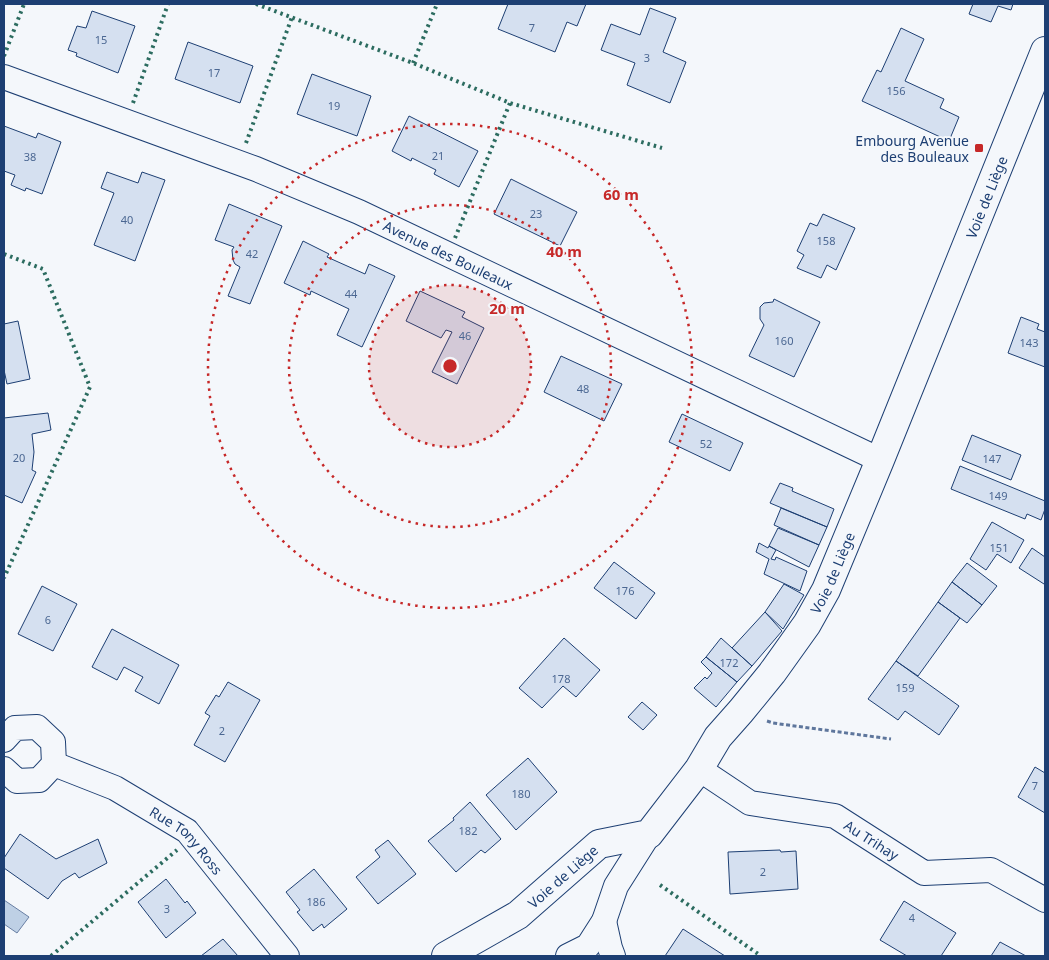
<svg xmlns="http://www.w3.org/2000/svg" width="1049" height="960" viewBox="0 0 1049 960" font-family="'Noto Sans',sans-serif">
  <rect width="100%" height="100%" fill="#f4f7fb"/>
  <path fill="#bed0e5" stroke="#687fa3" d="M 4,900 L 29,917 L 17,933 L 4,924 Z"/>
  <path fill="#d5e0f0" stroke="#1d3f73" d="M 508,4 L 586,4 L 577,26 L 567,22 L 555,52 L 498,29 Z
    M 973,4 L 1013,4 L 1011,10 L 998,6 L 991,22 L 969,14 Z
    M 650,8 L 676,18 L 663,52 L 686,62 L 670,103 L 627,85 L 635,63 L 601,50 L 611,24 L 640,35 Z
    M 92,11 L 135,26 L 118,73 L 76,56 L 77,53 L 68,50 L 77,26 L 86,28 Z
    M 901,28 L 924,39 L 905,81 L 944,99 L 940,108 L 959,117 L 949,141 L 862,101 L 877,70 L 881,72 Z
    M 188,42 L 253,66 L 240,103 L 175,79 Z
    M 312,74 L 371,96 L 357,136 L 297,114 Z
    M 409,116 L 478,151 L 459,187 L 434,174 L 436,170 L 412,158 L 411,161 L 392,151 Z
    M 4,126 L 36,138 L 38,133 L 61,142 L 42,194 L 26,188 L 25,191 L 11,185 L 15,175 L 4,171 Z
    M 107,172 L 138,183 L 142,172 L 165,180 L 135,261 L 94,245 L 114,193 L 101,188 Z
    M 511,179 L 577,212 L 560,246 L 494,214 Z
    M 229,204 L 282,226 L 250,304 L 228,296 L 240,267 L 235,264 L 233,260 L 232,250 L 234,247 L 215,240 Z
    M 823,214 L 855,228 L 836,270 L 827,265 L 821,278 L 797,268 L 804,255 L 797,251 L 810,223 L 817,226 Z
    M 303,241 L 329,254 L 327,257 L 365,274 L 369,264 L 395,276 L 362,347 L 337,335 L 349,309 L 311,291 L 310,295 L 284,283 Z
    M 420,291 L 465,312 L 462,317 L 484,328 L 457,384 L 432,372 L 452,332 L 446,330 L 441,338 L 406,321 Z
    M 774,299 L 820,322 L 794,377 L 749,356 L 764,325 L 760,319 L 760,307 L 764,303 L 773,302 Z
    M 1021,317 L 1039,324 L 1037,329 L 1045,332 L 1045,367 L 1008,353 Z
    M 18,321 L 30,379 L 7,384 L 4,370 L 4,324 Z
    M 561,356 L 622,384 L 604,421 L 544,392 Z
    M 48,413 L 51,430 L 32,434 L 34,452 L 32,470 L 36,472 L 22,503 L 4,495 L 4,418 Z
    M 682,414 L 743,443 L 730,471 L 669,442 Z
    M 972,435 L 1021,455 L 1011,480 L 962,460 Z
    M 960,466 L 1045,501 L 1045,509 L 1041,520 L 1027,514 L 1025,519 L 951,489 Z
    M 780,483 L 793,488 L 792,491 L 834,509 L 827,527 L 770,503 Z
    M 781,508 L 827,527 L 819,545 L 774,525 Z
    M 992,522 L 1024,540 L 1011,563 L 997,554 L 986,570 L 970,559 Z
    M 778,528 L 819,545 L 809,567 L 769,546 Z
    M 759,543 L 768,548 L 769,546 L 776,550 L 771,559 L 775,560 L 776,557 L 807,571 L 800,591 L 764,574 L 769,559 L 756,552 Z
    M 1032,548 L 1045,557 L 1045,583 L 1044,584 L 1019,568 Z
    M 614,562 L 655,593 L 636,619 L 594,588 Z
    M 967,563 L 997,586 L 982,605 L 952,582 Z
    M 952,582 L 982,605 L 967,623 L 938,602 Z
    M 784,584 L 804,595 L 783,629 L 765,612 Z
    M 42,586 L 77,604 L 53,651 L 18,634 Z
    M 938,602 L 960,618 L 918,676 L 896,661 Z
    M 765,612 L 782,631 L 752,666 L 732,648 Z
    M 112,629 L 179,665 L 159,704 L 135,691 L 143,677 L 124,667 L 117,680 L 92,667 Z
    M 564,638 L 600,670 L 576,697 L 563,686 L 542,708 L 519,688 Z
    M 721,638 L 752,666 L 737,682 L 706,657 Z
    M 706,657 L 737,682 L 716,707 L 694,688 L 705,677 L 707,679 L 712,673 L 701,662 Z
    M 896,661 L 959,706 L 939,735 L 905,711 L 898,720 L 868,699 Z
    M 228,682 L 260,700 L 225,762 L 194,745 L 210,716 L 205,713 L 216,695 L 219,697 Z
    M 642,702 L 657,715 L 643,730 L 628,717 Z
    M 528,758 L 557,792 L 516,830 L 486,795 Z
    M 1035,767 L 1045,773 L 1045,813 L 1018,797 Z
    M 470,802 L 501,839 L 485,853 L 481,850 L 456,872 L 428,841 L 454,820 L 453,818 Z
    M 20,834 L 56,859 L 98,839 L 107,863 L 79,878 L 75,873 L 62,881 L 48,899 L 4,868 L 4,858 Z
    M 388,840 L 416,874 L 378,904 L 356,877 L 380,857 L 375,850 Z
    M 780,850 L 781,852 L 796,851 L 798,889 L 730,894 L 728,852 Z
    M 314,869 L 347,909 L 324,928 L 322,924 L 313,931 L 297,912 L 300,910 L 286,892 Z
    M 166,879 L 185,903 L 187,901 L 196,913 L 166,938 L 138,902 Z
    M 904,901 L 956,933 L 941,956 L 907,956 L 880,940 Z
    M 683,929 L 725,956 L 665,956 Z
    M 223,939 L 238,956 L 201,956 Z
    M 1000,942 L 1026,956 L 991,956 Z"/>
  <g fill="none" stroke-linecap="round" stroke-linejoin="round">
    <g stroke="#1d3f73" stroke-width="26">
      <g id="minor">
        <path id="s1" d="M 4,77 L 256,169 L 359,212 L 880,460"/>
        <path d="M 4,740 L 15,728 L 37,727 L 53,742 L 54,764 L 39,780 L 17,781 L 4,769"/>
        <path id="s2" d="M 54,764 L 115,788 L 187,831 L 287,956"/>
        <path id="s3" d="M 699,769 L 750,803 L 835,816 L 924,873 L 991,870 L 1045,900"/>
        <path d="M 604,921 L 610,948 L 613,956"/>
        <path d="M 568,956 L 588,946 L 604,921 L 616,886 L 649,834"/>
      </g>
    </g>
    <g stroke="#1d3f73" stroke-width="30">
      <g id="tertiary">
        <path id="s4" d="M 446,956 L 518,915 L 599,844 L 649,834 L 699,769 L 718,737 L 741,711 L 772,673 L 807,624 L 826,590 L 880,460 L 1045,51"/>
      </g>
    </g>
    <path stroke="#5e769c" stroke-width="3" stroke-dasharray="4 2.5" stroke-linecap="butt" d="M 767,721 L 773,723 L 891,739"/>
    <use href="#minor" stroke="#f4f7fb" stroke-width="24"/>
    <use href="#tertiary" stroke="#f4f7fb" stroke-width="28"/>
    <path stroke="#2c6c60" stroke-width="4" stroke-dasharray="2.5 4" stroke-linecap="butt" d="M 256,4 L 413,63 L 510,103 L 662,148
      M 4,56 L 24,4
      M 413,63 L 437,4
      M 133,103 L 168,4
      M 246,143 L 292,17
      M 455,238 L 510,103
      M 4,254 L 43,269 L 90,387 L 4,578
      M 660,885 L 761,956
      M 51,956 L 177,850"/>
  </g>
  <circle cx="450" cy="366" r="81" fill="#c62828" fill-opacity=".12"/>
  <g fill="none" stroke="#c62828" stroke-width="2.5" stroke-dasharray="2.5 5">
    <circle cx="450" cy="366" r="81"/>
    <circle cx="450" cy="366" r="161"/>
    <circle cx="450" cy="366" r="242"/>
  </g>
  <rect fill="#c62828" stroke="#f4f7fb" stroke-width="2" x="974" y="143" width="10" height="10" rx="2.5"/>
  <g text-anchor="middle" dominant-baseline="central" stroke-width="4" stroke-linejoin="round" paint-order="stroke">
    <g font-size="11" fill="#4b6792">
      <text x="532" y="27">7</text>
      <text x="101" y="39">15</text>
      <text x="647" y="57">3</text>
      <text x="214" y="72">17</text>
      <text x="896" y="90">156</text>
      <text x="334" y="105">19</text>
      <text x="438" y="155">21</text>
      <text x="30" y="156">38</text>
      <text x="536" y="213">23</text>
      <text x="127" y="219">40</text>
      <text x="826" y="240">158</text>
      <text x="252" y="253">42</text>
      <text x="351" y="293">44</text>
      <text x="465" y="335">46</text>
      <text x="784" y="340">160</text>
      <text x="1029" y="342">143</text>
      <text x="583" y="388">48</text>
      <text x="706" y="443">52</text>
      <text x="19" y="457">20</text>
      <text x="992" y="458">147</text>
      <text x="998" y="495">149</text>
      <text x="999" y="547">151</text>
      <text x="625" y="590">176</text>
      <text x="48" y="619">6</text>
      <text x="729" y="662">172</text>
      <text x="561" y="678">178</text>
      <text x="905" y="687">159</text>
      <text x="222" y="730">2</text>
      <text x="1035" y="785">7</text>
      <text x="521" y="793">180</text>
      <text x="468" y="830">182</text>
      <text x="763" y="871">2</text>
      <text x="316" y="901">186</text>
      <text x="167" y="908">3</text>
      <text x="912" y="917">4</text>
    </g>
    <g font-size="14" fill="#1d3f73" stroke="#f4f7fb" text-anchor="end">
      <text x="969" y="140">Embourg Avenue<tspan x="969" dy="16">des Bouleaux</tspan></text>
    </g>
    <g font-size="14" fill="#1d3f73" stroke="#f4f7fb">
      <text stroke="none"><textPath href="#s4" startOffset="968">Voie de Liège</textPath></text>
      <text stroke="none"><textPath href="#s1" startOffset="479">Avenue des Bouleaux</textPath></text>
      <text stroke="none"><textPath href="#s4" startOffset="562">Voie de Liège</textPath></text>
      <text stroke="none"><textPath href="#s3" startOffset="191">Au Trihay</textPath></text>
      <text stroke="none"><textPath href="#s2" startOffset="155">Rue Tony Ross</textPath></text>
      <text stroke="none"><textPath href="#s4" startOffset="142">Voie de Liège</textPath></text>
    </g>
  </g>
  <circle cx="450" cy="366" r="8" fill="#c62828" stroke="#f4f7fb" stroke-width="2.5"/>
  <g font-size="15" text-anchor="middle" font-weight="bold" fill="#c62828" stroke="#f4f7fb" stroke-width="4" stroke-linejoin="round" paint-order="stroke">
    <text x="621" y="200">60 m</text>
    <text x="564" y="257">40 m</text>
    <text x="507" y="314">20 m</text>
  </g>
  <rect width="1049" height="960" fill="none" stroke="#1d3f73" stroke-width="10"/>
</svg>
